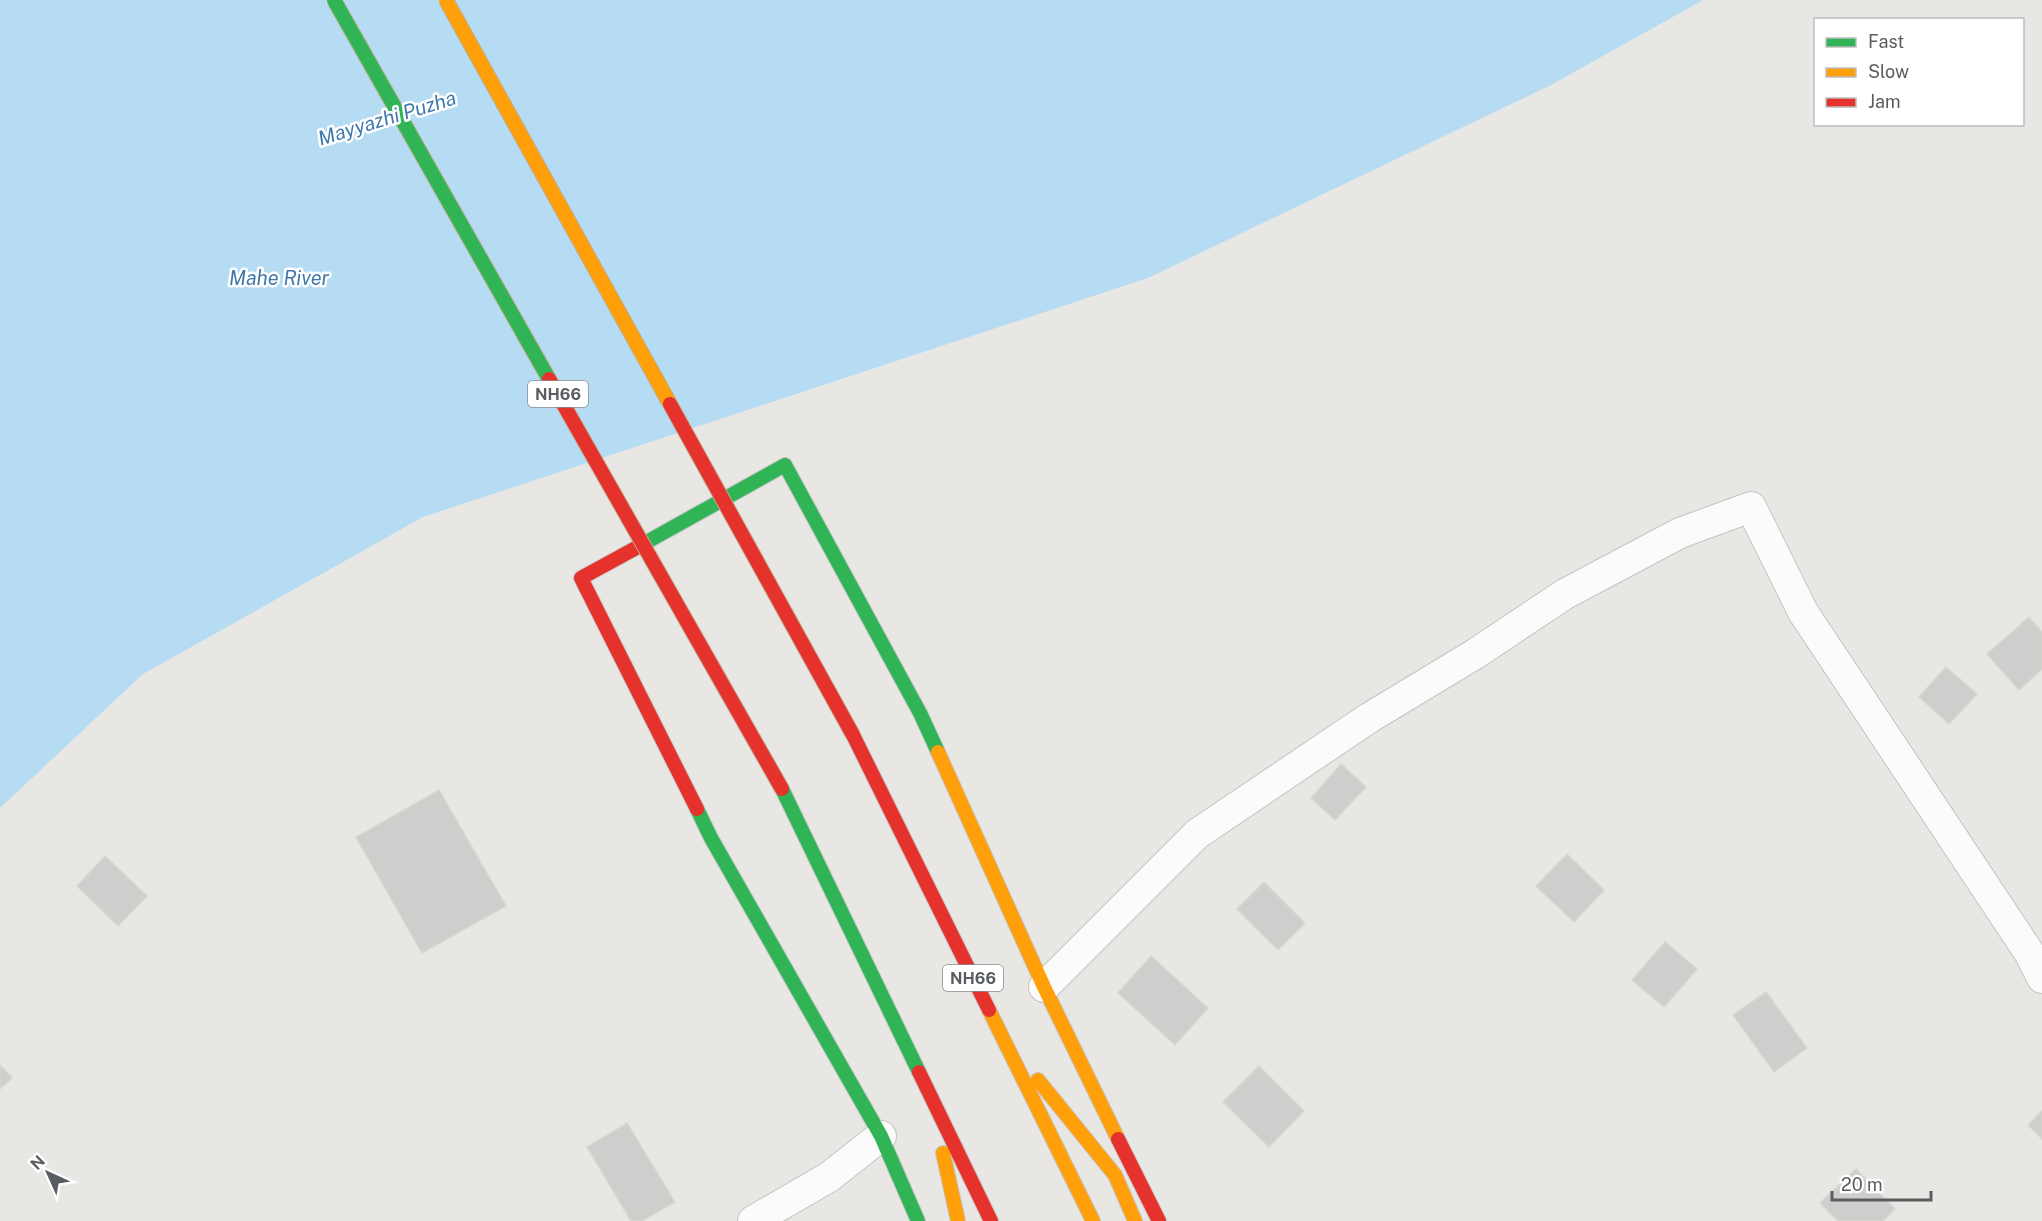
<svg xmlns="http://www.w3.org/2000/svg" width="2042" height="1221" viewBox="0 0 2042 1221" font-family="'Public Sans',sans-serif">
  <rect width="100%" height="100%" fill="#e8e7e3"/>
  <path fill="#b6dcf4" d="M 0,0 L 1703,0 L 1551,85 L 1148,278 L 423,517 L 143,674 L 0,808 Z"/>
  <path fill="#cfcecc" stroke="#d8d6d2" stroke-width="1.5" d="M 2029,617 L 2042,632 L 2042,669 L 2019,690 L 1987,654 Z
    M 1946,667 L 1977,694 L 1949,724 L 1919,697 Z
    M 1341,764 L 1366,787 L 1335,820 L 1311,798 Z
    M 439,790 L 506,906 L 422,953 L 356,837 Z
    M 1567,854 L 1604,890 L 1574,922 L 1536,886 Z
    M 105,856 L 147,896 L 118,926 L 77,886 Z
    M 1264,882 L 1305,923 L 1278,950 L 1237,909 Z
    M 1665,942 L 1697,969 L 1664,1007 L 1632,980 Z
    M 1151,956 L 1208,1008 L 1175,1045 L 1118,993 Z
    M 1766,992 L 1807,1048 L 1774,1072 L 1733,1015 Z
    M 0,1065 L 12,1078 L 0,1089 Z
    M 1259,1066 L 1304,1111 L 1269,1147 L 1223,1102 Z
    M 2042,1111 L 2042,1139 L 2028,1125 Z
    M 627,1123 L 675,1202 L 642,1221 L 631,1221 L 587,1147 Z
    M 1856,1169 L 1895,1209 L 1883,1221 L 1838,1221 L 1820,1203 Z"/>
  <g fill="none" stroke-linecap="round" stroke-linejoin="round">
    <g stroke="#c4c4c4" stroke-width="32">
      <path id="street" d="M 1044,987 L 1197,834 L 1369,718 L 1475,654 L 1565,594 L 1680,533 L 1751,507 L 1803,612 L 2030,954 L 2042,978
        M 753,1221 L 829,1177 L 881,1136"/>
    </g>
    <g stroke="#c5c6c6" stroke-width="16">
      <path id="fast" d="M 636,548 L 785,465 L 920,713 L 938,752
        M 782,789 L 919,1072
        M 697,809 L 711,838 L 881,1136 L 918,1221"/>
    </g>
    <g stroke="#c5c6c6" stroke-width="16">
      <path id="slow" d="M 938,752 L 1044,987 L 1118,1139
        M 989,1010 L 1093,1221
        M 1038,1080 L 1115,1175 L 1135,1221
        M 943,1153 L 958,1221"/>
    </g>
    <g stroke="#c5c6c6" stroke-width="16">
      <path id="jam" d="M 636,548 L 581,578 L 697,809
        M 853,735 L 989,1010
        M 919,1072 L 991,1221
        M 1118,1139 L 1159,1221"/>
    </g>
    <use href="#street" stroke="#fcfbfb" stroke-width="30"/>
    <use href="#fast" stroke="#30b455" stroke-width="14"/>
    <use href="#slow" stroke="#ff9f0a" stroke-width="14"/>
    <use href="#jam" stroke="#e5322d" stroke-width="14"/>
    <g stroke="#beae92" stroke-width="16" stroke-linecap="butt">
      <path id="fast-bridge" d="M 334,0 L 549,379"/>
    </g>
    <g stroke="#beae92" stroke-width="16" stroke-linecap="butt">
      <path id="slow-bridge" d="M 446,0 L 670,404"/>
    </g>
    <g stroke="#beae92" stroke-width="16" stroke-linecap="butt">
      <path id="jam-bridge" d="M 549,379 L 782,789
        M 670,404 L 853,735"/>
    </g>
    <use href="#fast-bridge" stroke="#30b455" stroke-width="14"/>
    <use href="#slow-bridge" stroke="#ff9f0a" stroke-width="14"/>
    <use href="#jam-bridge" stroke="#e5322d" stroke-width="14"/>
  </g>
  <g text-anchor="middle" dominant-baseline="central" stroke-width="5" stroke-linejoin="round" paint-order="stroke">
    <g fill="#fff" stroke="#8b8d90" stroke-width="1.5">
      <rect x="528" y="381" width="60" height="26" rx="4.5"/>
      <rect x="943" y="965" width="60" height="26" rx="4.5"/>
    </g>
    <g font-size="16" font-weight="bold" fill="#595c60">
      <text x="558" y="394">NH66</text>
      <text x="973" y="978">NH66</text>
    </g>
    <g font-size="20" font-style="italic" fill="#4078ab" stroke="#fff">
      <text transform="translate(387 118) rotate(-17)">Mayyazhi Puzha</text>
      <text x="279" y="278">Mahe River</text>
    </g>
  </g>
  <rect x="1814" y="18" width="210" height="108" fill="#ffffff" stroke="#bdbebf" stroke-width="1.5"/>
  <rect x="1826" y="38" width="30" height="9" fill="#30b455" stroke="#bdbebf" stroke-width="1.5"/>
  <text x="1868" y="48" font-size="18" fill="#595c60">Fast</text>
  <rect x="1826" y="68" width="30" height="9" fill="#ff9f0a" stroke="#bdbebf" stroke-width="1.5"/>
  <text x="1868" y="78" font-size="18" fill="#595c60">Slow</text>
  <rect x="1826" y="98" width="30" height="9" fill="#e5322d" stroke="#bdbebf" stroke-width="1.5"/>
  <text x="1868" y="108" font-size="18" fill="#595c60">Jam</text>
  <g transform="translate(48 1173) rotate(315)" stroke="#ffffff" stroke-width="4.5" paint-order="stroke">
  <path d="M0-4.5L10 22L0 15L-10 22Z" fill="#595c60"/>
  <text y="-9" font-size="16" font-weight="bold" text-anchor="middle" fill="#595c60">N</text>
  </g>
  <path d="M1832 1191v9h99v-9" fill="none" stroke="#595c60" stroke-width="3"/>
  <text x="1841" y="1191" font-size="18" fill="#595c60" stroke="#ffffff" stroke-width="4.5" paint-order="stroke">20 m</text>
</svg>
